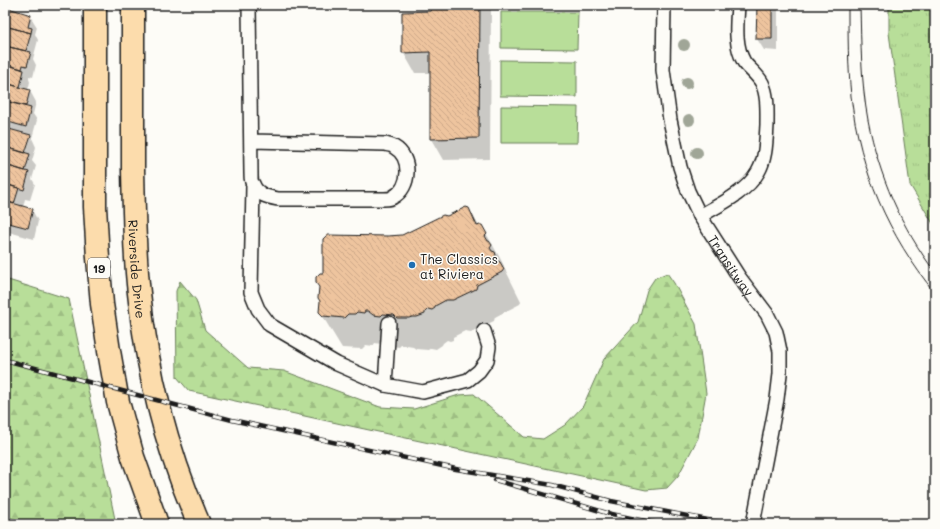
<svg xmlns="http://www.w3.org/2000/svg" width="940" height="529" viewBox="0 0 940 529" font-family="Mali,sans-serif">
  <defs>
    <pattern id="grass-tufts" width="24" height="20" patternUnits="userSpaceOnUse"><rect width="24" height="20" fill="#b8de99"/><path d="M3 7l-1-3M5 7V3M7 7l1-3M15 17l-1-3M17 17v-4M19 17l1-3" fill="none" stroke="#9ebe83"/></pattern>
    <pattern id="forest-firs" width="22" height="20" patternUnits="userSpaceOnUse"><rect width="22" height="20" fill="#b8de99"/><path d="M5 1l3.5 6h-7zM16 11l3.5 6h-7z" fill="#9ebe83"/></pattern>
    <pattern id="building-back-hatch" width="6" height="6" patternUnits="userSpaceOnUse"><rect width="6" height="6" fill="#eec49e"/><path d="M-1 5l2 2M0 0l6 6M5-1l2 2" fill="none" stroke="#cca888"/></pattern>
  </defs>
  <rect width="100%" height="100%" fill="#fdfcf7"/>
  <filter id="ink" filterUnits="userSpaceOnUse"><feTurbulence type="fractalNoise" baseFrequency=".025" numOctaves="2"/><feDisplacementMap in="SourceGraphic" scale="8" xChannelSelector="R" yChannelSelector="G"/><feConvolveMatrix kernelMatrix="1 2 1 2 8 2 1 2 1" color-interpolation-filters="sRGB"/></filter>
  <g filter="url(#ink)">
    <path fill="url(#grass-tufts)" stroke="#6a7d5a" d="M 889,5 L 935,5 L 935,227 L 910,185 L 889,33 Z"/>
    <path fill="url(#forest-firs)" stroke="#6a7d5a" d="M 667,273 L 674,283 L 696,324 L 706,393 L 698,438 L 678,476 L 667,488 L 646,490 L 189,391 L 177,377 L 176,291 L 180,281 L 196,300 L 205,330 L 248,368 L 284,371 L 380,407 L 414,409 L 459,395 L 474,394 L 524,437 L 543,439 L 565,425 L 583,406 L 604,359 L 638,322 L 647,290 L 655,278 Z
      M 5,279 L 69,299 L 116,524 L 25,524 L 24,522 L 5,516 Z"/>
    <path fill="#b8de99" stroke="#6a7d5a" d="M 501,12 L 578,12 L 577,49 L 501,48 Z
      M 500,60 L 577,61 L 577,97 L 500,96 Z
      M 501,106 L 578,107 L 577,143 L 501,143 Z"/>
    <path fill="#0003" d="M 432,5 L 491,5 L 490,159 L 443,160 L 431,139 L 431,73 L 415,73 L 403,52 L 432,12 Z
      M 758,5 L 778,5 L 778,51 L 764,50 L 757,39 Z
      M 5,8 L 30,16 L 37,27 L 35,34 L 38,40 L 33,59 L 36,65 L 33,77 L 29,76 L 29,79 L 30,82 L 28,90 L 30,91 L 36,102 L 33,114 L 37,120 L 32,138 L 36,147 L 32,161 L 36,166 L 32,179 L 35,184 L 30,200 L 25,199 L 23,207 L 32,210 L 38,221 L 34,239 L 5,231 Z
      M 469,209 L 479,226 L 482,226 L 500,258 L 504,266 L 504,267 L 521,301 L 520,304 L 495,317 L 494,321 L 471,332 L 465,331 L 453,337 L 453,340 L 450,341 L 447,340 L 443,343 L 442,345 L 436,349 L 431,348 L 428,350 L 416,349 L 413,347 L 401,345 L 399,347 L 375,343 L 373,346 L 366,345 L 362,349 L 342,348 L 320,312 L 324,274 L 388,237 L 402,236 L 447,217 Z"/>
    <path fill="url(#building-back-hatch)" stroke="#1c1c1c" d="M 431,5 L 480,5 L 479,138 L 430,139 L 430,52 L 402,53 L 402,12 L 431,11 Z
      M 757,5 L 772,5 L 772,39 L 756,39 Z
      M 5,7 L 31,15 L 28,27 L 32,28 L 31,33 L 5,26 Z
      M 5,26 L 31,33 L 26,51 L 5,46 Z
      M 5,46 L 31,52 L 27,66 L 23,65 L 22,69 L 5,64 Z
      M 5,64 L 24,70 L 20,87 L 5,83 Z
      M 5,83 L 30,90 L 26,106 L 5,101 Z
      M 5,101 L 31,108 L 26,127 L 5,121 Z
      M 5,128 L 31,135 L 25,153 L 5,147 Z
      M 5,147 L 30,154 L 25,171 L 5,165 Z
      M 5,165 L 29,172 L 24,190 L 5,184 Z
      M 5,184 L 19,188 L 14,204 L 5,201 Z
      M 5,201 L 33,209 L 28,228 L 5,222 Z
      M 466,207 L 469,208 L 477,226 L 480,225 L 482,225 L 487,234 L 485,236 L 488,241 L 489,241 L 492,245 L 490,248 L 492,251 L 495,252 L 496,255 L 495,258 L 497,261 L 500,262 L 504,269 L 502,272 L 477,285 L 476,289 L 453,300 L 446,300 L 435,306 L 435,308 L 432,310 L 428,309 L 425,312 L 425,314 L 417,317 L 412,317 L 409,318 L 397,318 L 394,315 L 383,314 L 381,316 L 373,315 L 368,311 L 365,311 L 364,313 L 357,312 L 355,314 L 348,314 L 344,318 L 323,316 L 319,312 L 320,301 L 318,298 L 319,287 L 316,283 L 316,277 L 320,273 L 323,273 L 323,239 L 327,235 L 388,236 L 402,235 L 443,215 L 447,216 Z"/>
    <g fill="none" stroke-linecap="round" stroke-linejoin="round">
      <g stroke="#1c1c1c" stroke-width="16">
        <g id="lane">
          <path d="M 249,5 L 251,174 C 251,177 251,182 253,184 C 257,195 268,197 278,199 L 384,199 C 387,199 391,199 393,197 C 411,188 412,157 394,147 C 392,145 388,145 385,144 L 251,141"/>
          <path id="s1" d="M 664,5 L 663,70 L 670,120 L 680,167 L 688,191 L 700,216 L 739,277 L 767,314 L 776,332 L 780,351 L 780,374 L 777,399 L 753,524"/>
          <path d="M 253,185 L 251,292 L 258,309 L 270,325 L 337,364 L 385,385 L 423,392 L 468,380 L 479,371 L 487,360 L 489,347 L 484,331"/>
          <path d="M 700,216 C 719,205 747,192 758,172 C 766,159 766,140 767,125 C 767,111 768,95 762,83 C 758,75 749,69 744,62 C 734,45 737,23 738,5"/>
          <path d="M 385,385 L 389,323"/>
        </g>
      </g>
      <g stroke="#1c1c1c" stroke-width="25">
        <g id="primary">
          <path d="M 95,5 L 95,207 L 98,258 L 102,304 L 109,351 L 118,402 L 133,457 L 157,524"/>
          <path id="s2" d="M 133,5 C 133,60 133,114 133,169 C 134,210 134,252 139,293 C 147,372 167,451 199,524"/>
        </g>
      </g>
      <use href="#lane" stroke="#fdfcf7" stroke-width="13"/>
      <use href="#primary" stroke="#fcdcac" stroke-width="22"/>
      <path stroke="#1c1c1c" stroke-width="1" d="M 848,5 C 848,35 848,66 851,96 C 860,171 888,235 935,293
        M 860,5 C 861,43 861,83 868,120 C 879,176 901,227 935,272"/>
      <g stroke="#1c1c1c" stroke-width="4.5">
        <path id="rail" d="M 5,360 L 232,420 L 456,469 L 552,485 L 611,501 L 728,524
          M 495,480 L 607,513 L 659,524"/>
      </g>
      <use href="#rail" stroke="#fdfcf7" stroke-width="3" stroke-dasharray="9" stroke-linecap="butt"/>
    </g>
    <g fill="#a0a697">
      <circle cx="684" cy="45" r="6"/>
      <circle cx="687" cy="83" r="6"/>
      <circle cx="689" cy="120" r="6"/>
      <circle cx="697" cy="153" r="6"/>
    </g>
  </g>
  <circle fill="#1f6fb2" stroke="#fdfcf7" stroke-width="1.5" cx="412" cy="265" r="4"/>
  <g text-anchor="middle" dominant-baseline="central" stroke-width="3" stroke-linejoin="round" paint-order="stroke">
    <rect fill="#fdfcf7" stroke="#605f5e" stroke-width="1" x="88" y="258" width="22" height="20" rx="3"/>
    <g font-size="12" font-weight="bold" fill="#1c1c1c">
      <text x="99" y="268">19</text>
    </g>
    <g font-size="13" fill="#1c1c1c" stroke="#fdfcf7" text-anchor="start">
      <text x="420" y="258">The Classics<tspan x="420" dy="15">at Riviera</tspan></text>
    </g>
    <g font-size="13" fill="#1c1c1c" stroke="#fdfcf7">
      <text stroke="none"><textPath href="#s1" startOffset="275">Transitway</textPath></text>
      <text stroke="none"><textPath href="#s2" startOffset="264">Riverside Drive</textPath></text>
    </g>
  </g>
  <rect width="940" height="529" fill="none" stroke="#fdfcf7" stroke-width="20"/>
  <rect x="10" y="10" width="920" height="509" fill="none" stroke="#1c1c1c" stroke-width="1.5" filter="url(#ink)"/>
</svg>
